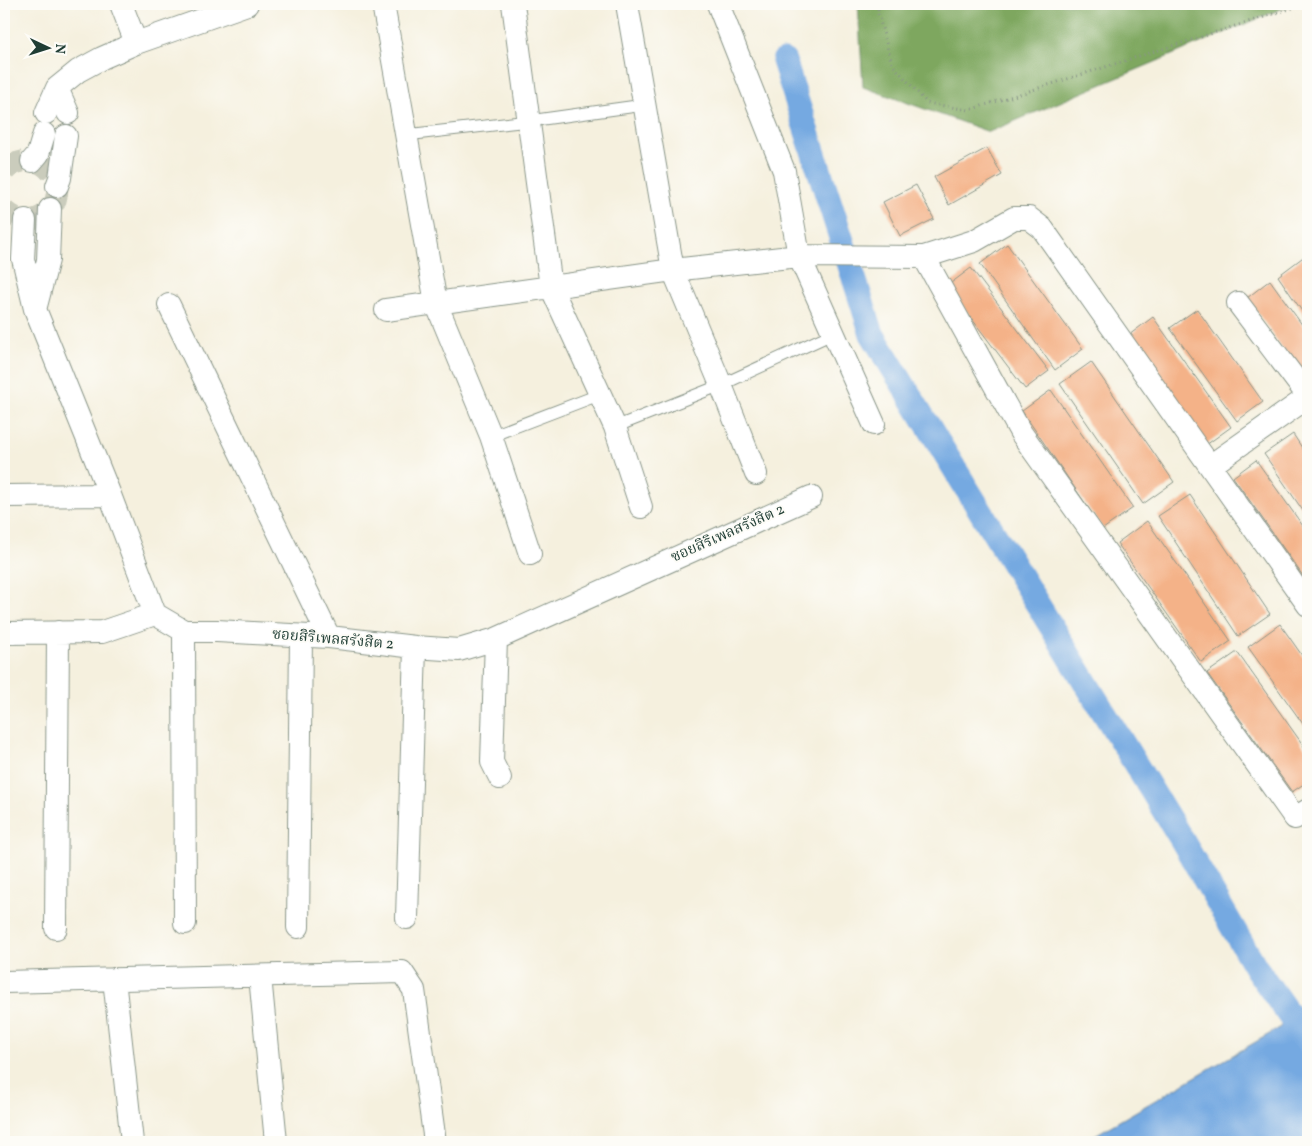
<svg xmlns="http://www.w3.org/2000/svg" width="1312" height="1146" viewBox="0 0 1312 1146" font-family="Vollkorn,'Noto Serif Thai',serif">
  <rect width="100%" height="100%" fill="#fdfcf7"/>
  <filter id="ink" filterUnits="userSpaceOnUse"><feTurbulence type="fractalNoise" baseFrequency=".02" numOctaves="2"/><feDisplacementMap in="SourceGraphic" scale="10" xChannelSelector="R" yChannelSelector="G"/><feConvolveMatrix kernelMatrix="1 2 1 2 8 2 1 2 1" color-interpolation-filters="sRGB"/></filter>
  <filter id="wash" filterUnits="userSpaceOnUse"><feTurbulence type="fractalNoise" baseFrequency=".0096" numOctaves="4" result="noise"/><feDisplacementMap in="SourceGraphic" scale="20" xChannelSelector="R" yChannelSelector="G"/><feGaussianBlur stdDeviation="1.12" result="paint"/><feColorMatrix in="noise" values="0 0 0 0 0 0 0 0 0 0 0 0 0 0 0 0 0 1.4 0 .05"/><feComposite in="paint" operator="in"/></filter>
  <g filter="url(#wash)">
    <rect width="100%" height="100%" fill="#f5f0de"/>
    <path fill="#7ea75f" stroke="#4e724a" d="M 858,4 L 1293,4 L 989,132 L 863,87 Z"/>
    <path fill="#74a9e1" stroke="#4a738a" d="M 1308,995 L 1308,1142 L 1083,1142 L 1278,1029 Z"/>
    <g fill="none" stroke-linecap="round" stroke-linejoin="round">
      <path stroke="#74a9e1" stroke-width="25" d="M 784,61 L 872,334 L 1182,840 L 1256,968 L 1308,1042"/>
    </g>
    <g id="blocks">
      <path fill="#f4b288" d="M 987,148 L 1002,175 L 949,205 L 934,177 Z
        M 916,185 L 934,219 L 900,236 L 883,202 Z
        M 1007,244 L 1083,349 L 1055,370 L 980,264 Z
        M 1306,255 L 1308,259 L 1308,320 L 1278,276 Z
        M 971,268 L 1049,371 L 1025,389 L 947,286 Z
        M 1270,280 L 1308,333 L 1308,373 L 1303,377 L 1247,298 Z
        M 1197,309 L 1263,402 L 1237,421 L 1170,328 Z
        M 1153,317 L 1231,427 L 1206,445 L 1129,335 Z
        M 1091,362 L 1174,482 L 1143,504 L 1060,384 Z
        M 1051,390 L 1133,508 L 1103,529 L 1022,411 Z
        M 1293,434 L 1308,457 L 1308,518 L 1264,454 Z
        M 1256,460 L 1308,533 L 1308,583 L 1233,477 Z
        M 1190,495 L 1270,614 L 1238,636 L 1158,516 Z
        M 1147,521 L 1231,641 L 1201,662 L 1117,543 Z
        M 1280,624 L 1308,664 L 1308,731 L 1248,647 Z
        M 1237,652 L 1308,752 L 1308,781 L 1292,792 L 1207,673 Z"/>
    </g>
  </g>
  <g filter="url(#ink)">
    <use href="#blocks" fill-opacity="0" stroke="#8a9689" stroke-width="1"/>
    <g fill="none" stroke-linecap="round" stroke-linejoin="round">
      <path stroke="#caccbc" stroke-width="22" stroke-dasharray="22 11" stroke-linecap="butt" d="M 4,172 C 10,164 21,160 31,161 C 38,161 46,166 51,172 C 73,202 32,239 4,209"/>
      <g stroke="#8a9689" stroke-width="13">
        <path id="lane" d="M 406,135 L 529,121 L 644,105
          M 615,427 L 721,385 L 834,333
          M 491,436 L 601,394"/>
      </g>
      <g stroke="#8a9689" stroke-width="24">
        <path id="street" d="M 121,4 L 136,43
          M 383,4 L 436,303 L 491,436 L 530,554
          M 513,4 L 551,287 L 615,427 L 641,507
          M 627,4 L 673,270 L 721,385 L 756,474
          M 718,4 L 784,171 L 799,256 L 924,257 L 974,241 L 1014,218 L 1029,218 L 1042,228 L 1308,605
          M 57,88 L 68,113
          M 46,113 L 57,88 L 78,71 L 102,58 L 136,43 L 247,4
          M 32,161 L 38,154 L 44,134
          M 57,186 L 60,178 L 66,136
          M 25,220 L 23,259 L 35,309 L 110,495 L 155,614 L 184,631 L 217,631 L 329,637 L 415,647 L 459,650 L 496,639 L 811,497
          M 924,257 L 1021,433 L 1295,818 L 1308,810
          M 1238,303 L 1308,396
          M 169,305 L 329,637
          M 36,306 L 48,260 L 50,209
          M 386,310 L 673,270 L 799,256 L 874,424
          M 1210,466 L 1308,397
          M 4,496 L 110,495
          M 184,631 L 185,923
          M 4,633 L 102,632 L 155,614
          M 496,639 L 492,762 L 500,778
          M 407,918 L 415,647
          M 298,927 L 301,636
          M 56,928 L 58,632
          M 260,976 L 276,1142
          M 114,979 L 132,1142
          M 4,982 L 402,972 L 414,990 L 435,1142"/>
      </g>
      <path stroke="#8a9689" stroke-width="3" stroke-dasharray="1 4" stroke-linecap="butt" d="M 878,4 L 878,14 L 892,64 L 927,103 L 969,110 L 1305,4"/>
      <use href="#lane" stroke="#fff" stroke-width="11"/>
      <use href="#street" stroke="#fff" stroke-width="22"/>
    </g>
  </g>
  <g text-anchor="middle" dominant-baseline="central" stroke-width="4" stroke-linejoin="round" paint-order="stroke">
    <g font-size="15" fill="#1f3d34" stroke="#fdfcf7">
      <text transform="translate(728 534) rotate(-24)">ซอยสิริเพลสรังสิต 2</text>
      <text transform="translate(333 640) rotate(5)">ซอยสิริเพลสรังสิต 2</text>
    </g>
  </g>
  <rect width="1312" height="1146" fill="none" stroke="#fdfcf7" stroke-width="20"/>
  <g transform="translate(48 48) rotate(94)" stroke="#fdfcf7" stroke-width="4" paint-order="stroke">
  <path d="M0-4L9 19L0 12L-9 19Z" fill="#1f3d34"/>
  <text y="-8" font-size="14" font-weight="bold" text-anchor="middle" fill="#1f3d34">N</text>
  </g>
</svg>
